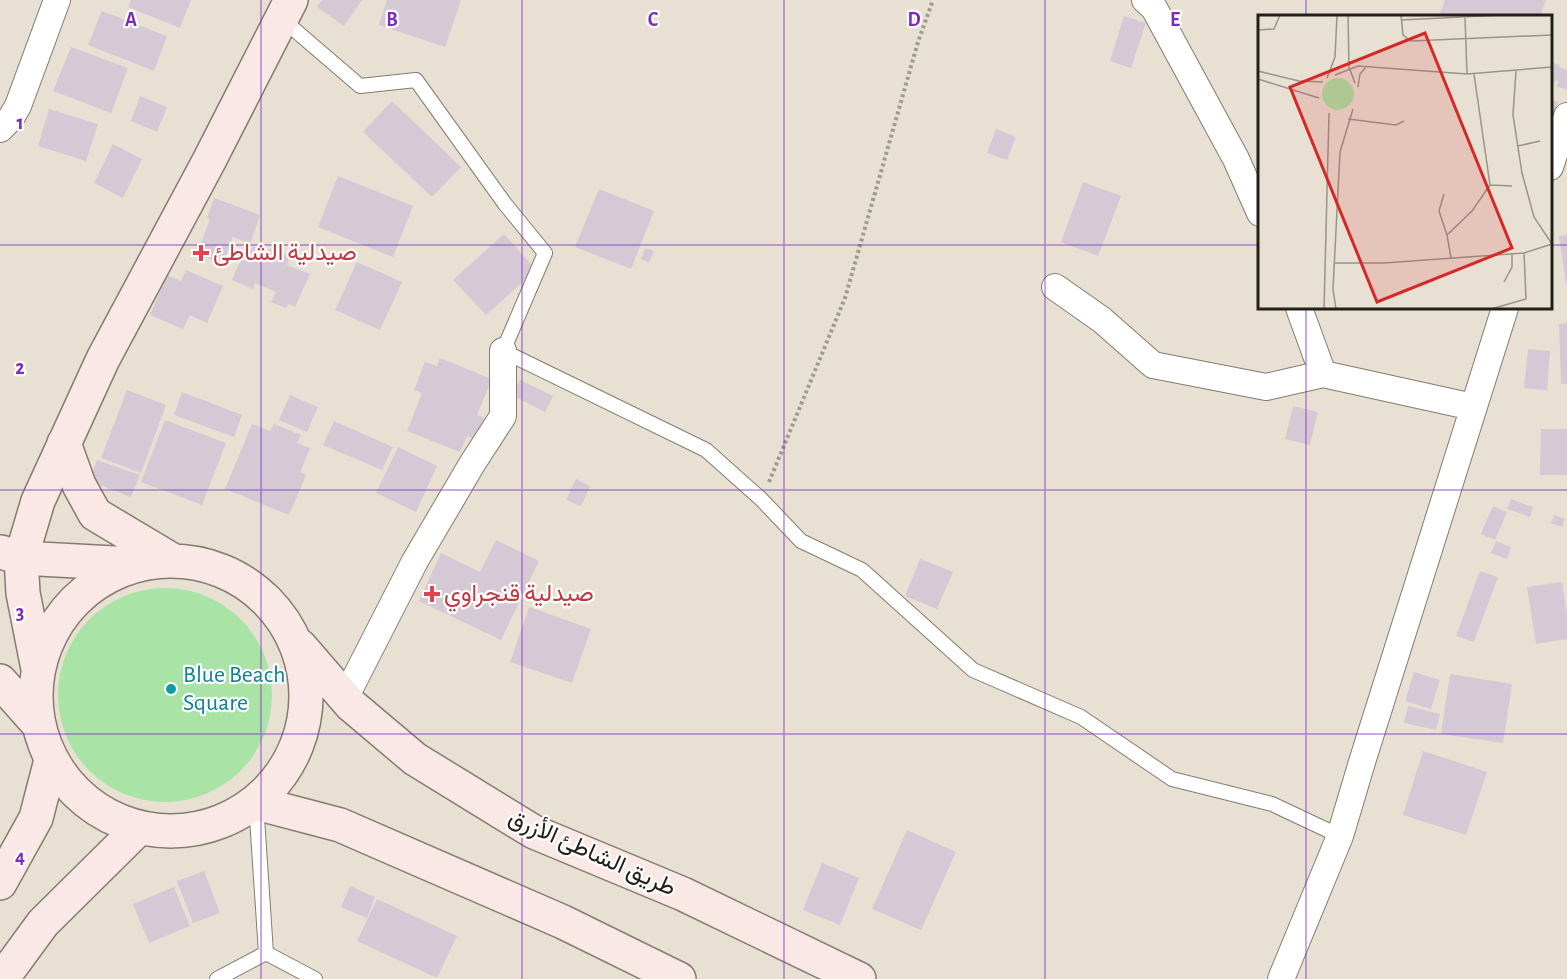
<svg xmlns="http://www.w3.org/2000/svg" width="1567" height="979" viewBox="0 0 1567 979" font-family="'Alegreya Sans',Vazirmatn,sans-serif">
  <rect width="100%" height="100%" fill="#e8e1d3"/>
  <path fill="#a9e4a6" d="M58 695a107 107 0 1 1 214 0a107 107 0 1 1-214 0Z"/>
  <path fill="#d5c9d5" d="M 131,0 L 191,0 L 180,28 L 128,7 Z
    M 322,0 L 362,0 L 344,26 L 317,7 Z
    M 387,0 L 461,0 L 445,47 L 379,25 Z
    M 1445,0 L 1546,0 L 1540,16 L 1439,16 Z
    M 102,11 L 167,36 L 154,71 L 88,45 Z
    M 1124,16 L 1146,23 L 1131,68 L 1110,61 Z
    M 71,47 L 128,68 L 111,113 L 53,91 Z
    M 1550,62 L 1560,65 L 1559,67 L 1567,70 L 1567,90 L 1557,86 L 1559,81 L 1556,80 L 1555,82 L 1550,81 Z
    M 140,96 L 167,107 L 157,132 L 131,121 Z
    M 1550,100 L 1558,102 L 1551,121 L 1550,121 Z
    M 392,101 L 461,167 L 432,197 L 363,132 Z
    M 49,109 L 98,124 L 86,161 L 38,146 Z
    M 996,129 L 1016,137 L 1007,160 L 987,153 Z
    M 113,144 L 142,159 L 123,198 L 94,183 Z
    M 338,176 L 413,206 L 393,257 L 318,227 Z
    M 1083,182 L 1121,196 L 1098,256 L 1061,242 Z
    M 599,189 L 654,211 L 631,269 L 575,247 Z
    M 214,198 L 260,215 L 250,244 L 233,237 L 223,264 L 197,254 L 210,219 L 207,218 Z
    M 504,234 L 536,270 L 486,315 L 453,280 Z
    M 1567,235 L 1567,284 L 1566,284 L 1559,236 Z
    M 253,246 L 263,251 L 261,256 L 266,257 L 270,248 L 290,256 L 287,265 L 310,274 L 295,307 L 288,304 L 286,308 L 271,302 L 276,292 L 255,283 L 253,289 L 232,280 L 246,248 L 251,250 Z
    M 645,248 L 654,251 L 649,263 L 641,259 Z
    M 357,262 L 402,282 L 380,330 L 335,310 Z
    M 186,270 L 223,286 L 207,323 L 190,315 L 183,329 L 150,315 L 167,275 L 181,281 Z
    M 1567,323 L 1567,384 L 1561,384 L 1559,324 Z
    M 1528,349 L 1550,351 L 1547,390 L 1524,388 Z
    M 440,358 L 492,379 L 477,415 L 488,419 L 479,441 L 467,436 L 460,452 L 407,431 L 422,393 L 414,390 L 425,362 L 437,366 Z
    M 520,380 L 553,396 L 545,412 L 512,395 Z
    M 127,390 L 166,405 L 141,473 L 101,458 Z
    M 182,392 L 242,415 L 234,437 L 174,415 Z
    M 290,395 L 318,407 L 307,432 L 279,420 Z
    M 1293,406 L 1318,412 L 1310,445 L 1285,439 Z
    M 165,420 L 226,443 L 202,505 L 141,482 Z
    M 334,421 L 393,447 L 382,470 L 323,445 Z
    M 252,424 L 270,431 L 274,424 L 301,435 L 297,443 L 310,448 L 300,472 L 306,475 L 289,515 L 225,489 Z
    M 1541,429 L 1567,429 L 1567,475 L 1540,475 Z
    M 398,447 L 437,466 L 416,512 L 376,493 Z
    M 97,460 L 140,475 L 131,497 L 89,481 Z
    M 576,479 L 590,486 L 581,506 L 566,500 Z
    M 1511,499 L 1533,507 L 1530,517 L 1507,509 Z
    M 1493,506 L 1507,512 L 1495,540 L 1481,534 Z
    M 1554,515 L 1565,519 L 1562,527 L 1551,523 Z
    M 496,540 L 539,561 L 501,640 L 419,601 L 441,553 L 480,572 Z
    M 1496,541 L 1511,547 L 1507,559 L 1491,553 Z
    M 920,559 L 953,572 L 937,609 L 905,596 Z
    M 1480,571 L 1498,577 L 1474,642 L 1456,636 Z
    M 1562,582 L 1567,615 L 1567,639 L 1536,644 L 1527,587 Z
    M 529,607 L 591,629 L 572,683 L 510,662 Z
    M 1414,672 L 1440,680 L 1431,709 L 1405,701 Z
    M 1450,674 L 1512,684 L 1503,743 L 1441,734 Z
    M 1408,706 L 1440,714 L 1436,730 L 1404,723 Z
    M 1423,751 L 1487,772 L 1466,835 L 1403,815 Z
    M 907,830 L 956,852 L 921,930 L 872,909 Z
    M 822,863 L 859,878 L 840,925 L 803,910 Z
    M 204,871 L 220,913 L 193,923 L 177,881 Z
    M 350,886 L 375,897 L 367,918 L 341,907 Z
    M 174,887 L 190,926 L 149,943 L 133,904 Z
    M 377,899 L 457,936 L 437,978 L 357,941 Z"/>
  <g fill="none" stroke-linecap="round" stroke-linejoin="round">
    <g stroke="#837c6f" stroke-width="16">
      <path id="lane" d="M 282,19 L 360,86 L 416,80 L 505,204 L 545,253 L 503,351 L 706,450 L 761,499 L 801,541 L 862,570 L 973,670 L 1081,717 L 1172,779 L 1272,804 L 1340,836
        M 256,803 L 266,953 L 315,979
        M 217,979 L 266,953"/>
    </g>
    <g stroke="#837c6f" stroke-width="28">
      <path id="street" d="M 1145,0 L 1154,8 L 1236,159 L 1260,213
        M 0,129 L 11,118 L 18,106 L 57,0
        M 1550,167 L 1567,116
        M 1055,287 L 1102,320 L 1153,365 L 1266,387 L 1323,374
        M 1299,308 L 1323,374 L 1473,407
        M 345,698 L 415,561 L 472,464 L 503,416 L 503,351
        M 1281,979 L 1340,836 L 1362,762 L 1505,308"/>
    </g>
    <g stroke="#837c6f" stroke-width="36">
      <path id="secondary" d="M 64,443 L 79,485 L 95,514 L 172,560
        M 1,552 L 21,558 L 132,564
        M36 696a135 135 0 1 1 270 0a135 135 0 1 1-270 0Z
        M 300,646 L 351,705 L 415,759 L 534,832 L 683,894 L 859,979
        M 38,669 L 23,593 L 21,558 L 38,501 L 103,359 L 209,161 L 291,0
        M 0,681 L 38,724
        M 256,803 L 340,825 L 563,922 L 679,979
        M 0,883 L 36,818 L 51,760
        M 2,979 L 43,923 L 138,829"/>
    </g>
    <path stroke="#9f998e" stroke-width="4" stroke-dasharray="3 3" stroke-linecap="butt" d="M 769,482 L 845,298 L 918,42 L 933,0"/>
    <use href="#lane" stroke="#fff" stroke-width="14"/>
    <use href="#street" stroke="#fff" stroke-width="26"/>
    <use href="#secondary" stroke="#fae8e6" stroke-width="33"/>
  </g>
  <path fill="none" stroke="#7b2cbf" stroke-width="1.5" stroke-opacity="0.55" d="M 261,0 L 261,979M 522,0 L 522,979M 784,0 L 784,979M 1045,0 L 1045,979M 1306,0 L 1306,16M 0,245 L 1260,245M 1550,245 L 1567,245M 1306,308 L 1306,979M 0,490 L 1567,490M 0,734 L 1567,734"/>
  <g fill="#e0444e" stroke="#fff" stroke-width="2">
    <path d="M198 244h6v6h6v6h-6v6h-6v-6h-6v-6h6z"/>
    <path d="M429 585h6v6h6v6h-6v6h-6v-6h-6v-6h6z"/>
  </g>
  <circle fill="#0f9aa8" stroke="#fff" stroke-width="2" cx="171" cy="689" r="6"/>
  <g text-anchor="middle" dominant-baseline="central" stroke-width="4.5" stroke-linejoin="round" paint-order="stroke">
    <g font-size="24" fill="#be3a42" stroke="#fff" text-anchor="start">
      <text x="213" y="253">صيدلية الشاطئ</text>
      <text x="444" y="594">صيدلية قنجراوي</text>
    </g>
    <g font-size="24" fill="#0d838f" stroke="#fff" text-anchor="start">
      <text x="183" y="675">Blue Beach<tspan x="183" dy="28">Square</tspan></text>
    </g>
    <g font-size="24" fill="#23201b" stroke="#fff">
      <text transform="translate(592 853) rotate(24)">طريق الشاطئ الأزرق</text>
    </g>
  </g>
  <g transform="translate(1258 15)">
    <rect width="294" height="294" fill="#e8e1d3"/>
    <path d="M64 79a16 16 0 1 1 32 0a16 16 0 1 1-32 0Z" fill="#a9e4a6"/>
    <path fill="none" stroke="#999489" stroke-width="1.5" d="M 90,0 L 91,52 L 97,68M 143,0 L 145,20 L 153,26 L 294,20M 207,3 L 209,59M 143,5 L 244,0M 0,15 L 16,14 L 22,0M 0,56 L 41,66 L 65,67M 258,56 L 255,100 L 264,158 L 276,202 L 294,229M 77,60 L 100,51 L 209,59 L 294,52M 69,63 L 77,42 L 79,0M 0,64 L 61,83M 100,72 L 102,59 L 109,51M 90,104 L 138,110 L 146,106M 260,131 L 282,126M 232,170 L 254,171M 186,179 L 181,196 L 189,220M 193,243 L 189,220 L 214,196 L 232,170 L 216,59M 77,248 L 126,248 L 266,238 L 294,229M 246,267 L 254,252 L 254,238M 66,294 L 71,98M 78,294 L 75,274 L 82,137 L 95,94M 233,294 L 268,284 L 266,238"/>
    <path fill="#d62828" fill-opacity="0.15" stroke="#d62828" stroke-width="3" d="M 167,18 L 254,233 L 119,287 L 32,72 Z"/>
    <rect width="294" height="294" fill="none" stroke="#23201b" stroke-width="3"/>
  </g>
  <g font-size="20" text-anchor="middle" font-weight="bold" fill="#7b2cbf" stroke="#fff" stroke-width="4.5" stroke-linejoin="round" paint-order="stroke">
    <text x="131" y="26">A</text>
    <text x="392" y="26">B</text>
    <text x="653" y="26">C</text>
    <text x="914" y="26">D</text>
    <text x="1175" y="26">E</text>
    <text x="20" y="129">1</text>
    <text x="20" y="374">2</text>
    <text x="20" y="619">3</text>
    <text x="20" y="863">4</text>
  </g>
</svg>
